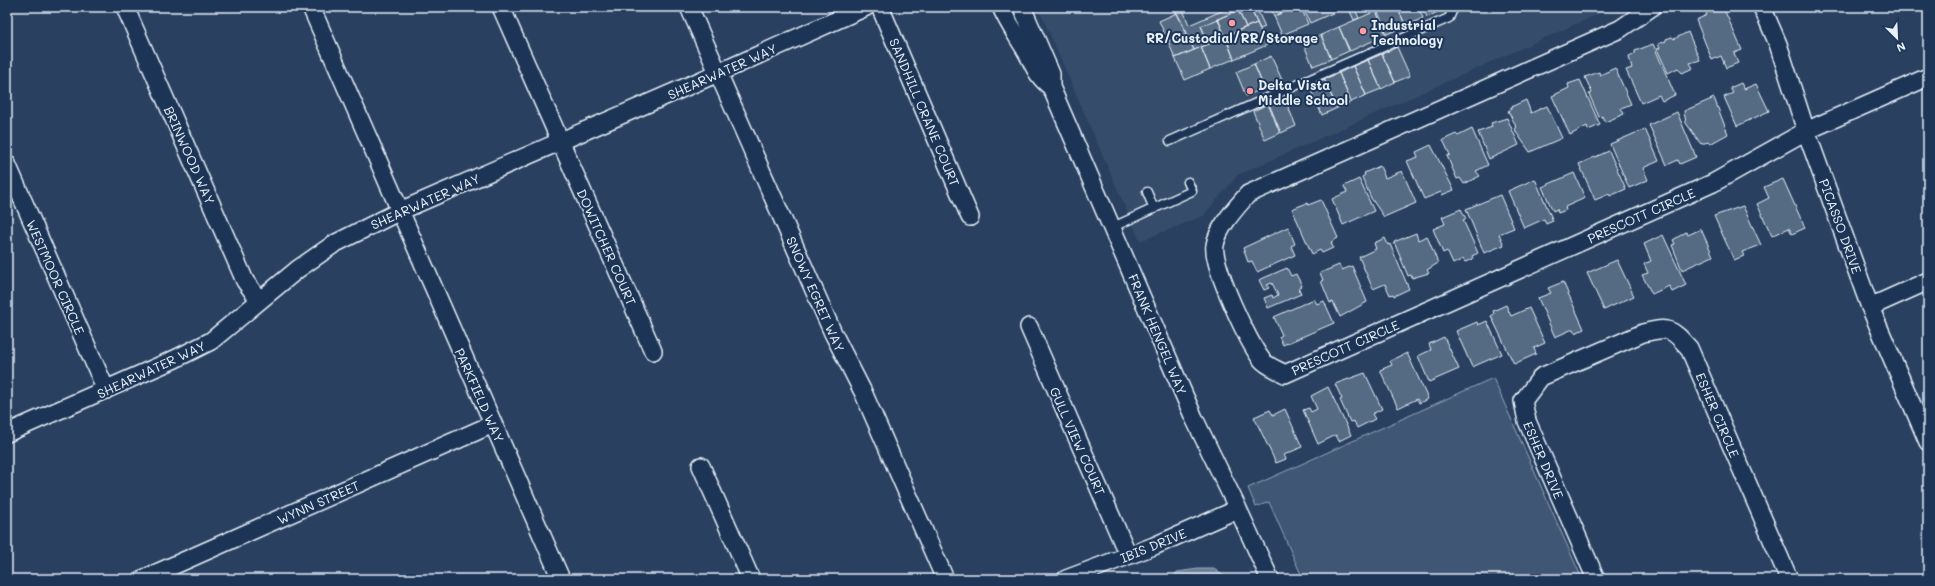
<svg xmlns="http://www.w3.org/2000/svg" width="1935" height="586" viewBox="0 0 1935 586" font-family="Mali,sans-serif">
  <rect width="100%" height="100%" fill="#294061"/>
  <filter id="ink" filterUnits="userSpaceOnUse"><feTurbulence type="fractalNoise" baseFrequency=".025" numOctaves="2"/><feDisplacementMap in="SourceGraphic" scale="8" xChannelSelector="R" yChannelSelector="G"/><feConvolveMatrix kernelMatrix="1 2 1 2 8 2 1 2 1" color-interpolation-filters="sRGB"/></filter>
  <g filter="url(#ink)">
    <path fill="#364d6b" d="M 1038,7 L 1614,7 L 1238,175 L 1203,216 L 1140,241 Z"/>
    <path fill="#415774" stroke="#94a4b6" d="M 1493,378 L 1582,579 L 1303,579 L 1269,502 L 1256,507 L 1248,488 Z"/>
    <path fill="#6b7c95" stroke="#9dabbd" d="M 1198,569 L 1214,569 L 1228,579 L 1172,579 L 1177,572 Z"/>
    <path fill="#556a83" stroke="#e8f1f8" d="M 1174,7 L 1182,7 L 1189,25 L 1231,7 L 1246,7 L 1201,26 L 1209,44 L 1194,50 Z
      M 1246,7 L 1250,7 L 1257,23 L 1246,27 L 1238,10 Z
      M 1250,7 L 1256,7 L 1265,27 L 1260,29 Z
      M 1270,7 L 1296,7 L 1274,16 Z
      M 1296,7 L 1301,7 L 1308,24 L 1282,35 L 1274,16 Z
      M 1303,7 L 1334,7 L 1335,12 L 1310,23 Z
      M 1348,7 L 1354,7 L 1359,18 L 1354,20 Z
      M 1384,7 L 1397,7 L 1406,26 L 1387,34 L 1377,10 Z
      M 1397,7 L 1418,7 L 1423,18 L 1406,26 Z
      M 1423,7 L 1445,7 L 1446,8 L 1427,17 Z
      M 1712,7 L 1723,7 L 1742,50 L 1734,53 L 1738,63 L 1726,68 L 1721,56 L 1712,60 L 1696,20 L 1707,15 L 1705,10 Z
      M 1238,10 L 1246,27 L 1225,36 L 1218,19 Z
      M 1376,11 L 1386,35 L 1350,51 L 1339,27 Z
      M 1177,13 L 1187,33 L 1168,41 L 1159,21 Z
      M 1218,19 L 1225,36 L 1209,44 L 1201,26 Z
      M 1257,23 L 1267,45 L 1234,59 L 1225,36 Z
      M 1339,27 L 1349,51 L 1331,59 L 1321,35 Z
      M 1688,32 L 1700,60 L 1690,63 L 1693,68 L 1682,73 L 1678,68 L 1668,73 L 1657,49 L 1660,48 L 1658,44 L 1666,41 L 1666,39 L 1672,37 L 1674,39 Z
      M 1187,33 L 1194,50 L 1175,58 L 1168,41 Z
      M 1321,35 L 1331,59 L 1313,66 L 1303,43 Z
      M 1225,36 L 1234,59 L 1210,69 L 1201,47 Z
      M 1653,44 L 1675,95 L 1662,101 L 1659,95 L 1641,103 L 1626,70 L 1632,68 L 1629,57 L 1635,54 L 1635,51 Z
      M 1201,47 L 1210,69 L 1185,80 L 1175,58 Z
      M 1397,47 L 1410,76 L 1395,82 L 1382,54 Z
      M 1382,54 L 1395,82 L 1381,89 L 1368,60 Z
      M 1271,56 L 1282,80 L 1264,88 L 1254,64 Z
      M 1368,60 L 1381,89 L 1366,95 L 1353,66 Z
      M 1254,64 L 1264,88 L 1246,96 L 1236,72 Z
      M 1353,66 L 1366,95 L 1351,102 L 1339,73 Z
      M 1615,68 L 1631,104 L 1621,108 L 1624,114 L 1605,122 L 1602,116 L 1599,117 L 1589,94 L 1592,93 L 1585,77 L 1599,72 L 1600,75 Z
      M 1339,73 L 1351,102 L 1337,108 L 1324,79 Z
      M 1324,79 L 1337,108 L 1322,115 L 1309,86 Z
      M 1580,80 L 1600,125 L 1588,130 L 1587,126 L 1570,135 L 1552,96 L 1569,88 L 1568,84 Z
      M 1741,83 L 1744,89 L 1756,84 L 1769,111 L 1737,126 L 1724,97 L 1733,93 L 1730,88 Z
      M 1284,97 L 1296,126 L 1281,133 L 1269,104 Z
      M 1714,98 L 1728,134 L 1710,144 L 1708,142 L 1701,144 L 1686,123 L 1684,111 Z
      M 1526,100 L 1531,113 L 1547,106 L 1562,138 L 1530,152 L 1516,132 L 1515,124 L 1508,111 L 1511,109 L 1511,107 Z
      M 1268,104 L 1280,133 L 1265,140 L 1253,111 Z
      M 1677,112 L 1696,157 L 1680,164 L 1678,160 L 1667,165 L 1649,125 Z
      M 1507,118 L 1519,145 L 1489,159 L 1478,132 L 1492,127 L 1491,123 Z
      M 1472,129 L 1488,165 L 1476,171 L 1480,176 L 1464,184 L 1460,178 L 1457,179 L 1447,156 L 1450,155 L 1443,140 L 1456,134 L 1458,136 Z
      M 1645,129 L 1659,161 L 1643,168 L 1648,180 L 1629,188 L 1610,144 Z
      M 1431,145 L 1454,190 L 1442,195 L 1441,192 L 1424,199 L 1407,161 L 1418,157 L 1416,152 Z
      M 1609,151 L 1626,189 L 1610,196 L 1609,194 L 1595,200 L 1579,164 Z
      M 1380,166 L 1385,178 L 1402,171 L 1416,203 L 1384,217 L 1371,198 L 1362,177 L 1365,175 L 1364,173 Z
      M 1574,173 L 1585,198 L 1565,207 L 1566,210 L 1558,213 L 1557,209 L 1553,211 L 1542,187 Z
      M 1359,179 L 1374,211 L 1343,225 L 1332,199 L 1347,192 L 1344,186 Z
      M 1535,179 L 1553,221 L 1546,224 L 1544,219 L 1524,228 L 1508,191 Z
      M 1783,179 L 1805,228 L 1792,234 L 1789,228 L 1772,236 L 1757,204 L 1769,198 L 1764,187 Z
      M 1500,195 L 1514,228 L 1499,234 L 1504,245 L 1484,253 L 1466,209 Z
      M 1321,200 L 1338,238 L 1331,242 L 1333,248 L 1322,253 L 1320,250 L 1312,254 L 1292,209 L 1307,203 L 1308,205 Z
      M 1743,206 L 1761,245 L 1742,252 L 1744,256 L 1734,260 L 1714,216 Z
      M 1461,209 L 1466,219 L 1463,220 L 1478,253 L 1472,256 L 1473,259 L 1465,262 L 1463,259 L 1453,264 L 1447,251 L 1443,253 L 1433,229 L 1445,224 L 1442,217 Z
      M 1288,227 L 1295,244 L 1291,246 L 1295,255 L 1257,272 L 1252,261 L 1248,262 L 1243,248 Z
      M 1701,229 L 1713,256 L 1682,270 L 1672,245 L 1675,244 L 1673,240 L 1686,232 L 1688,235 Z
      M 1416,233 L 1418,240 L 1427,236 L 1438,263 L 1427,270 L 1429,273 L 1412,278 L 1411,275 L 1408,276 L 1394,242 Z
      M 1663,235 L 1686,285 L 1672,292 L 1669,286 L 1652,294 L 1642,275 L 1648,273 L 1644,264 L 1651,261 L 1644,244 Z
      M 1385,238 L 1388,245 L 1390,244 L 1409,289 L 1394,296 L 1393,294 L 1390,295 L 1385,284 L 1373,289 L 1359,257 L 1376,249 L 1374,243 Z
      M 1617,260 L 1634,296 L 1604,310 L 1587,273 Z
      M 1339,265 L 1342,270 L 1352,266 L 1367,302 L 1340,317 L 1333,302 L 1330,303 L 1321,281 L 1323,280 L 1320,273 Z
      M 1287,268 L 1291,276 L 1296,274 L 1302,286 L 1299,288 L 1301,294 L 1268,308 L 1264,298 L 1272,295 L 1273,298 L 1278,295 L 1272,283 L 1267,285 L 1269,288 L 1264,290 L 1259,280 Z
      M 1563,282 L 1584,329 L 1575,333 L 1573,329 L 1555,337 L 1538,298 L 1551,293 L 1548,288 Z
      M 1314,299 L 1317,304 L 1324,301 L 1334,323 L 1283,345 L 1279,337 L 1282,335 L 1274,317 Z
      M 1506,305 L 1511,316 L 1529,308 L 1545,343 L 1534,348 L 1536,354 L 1514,364 L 1491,316 L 1494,314 L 1493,311 Z
      M 1487,321 L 1502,354 L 1472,367 L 1456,331 L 1477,322 L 1478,325 Z
      M 1444,337 L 1459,369 L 1429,382 L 1418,356 L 1431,350 L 1429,344 Z
      M 1407,353 L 1428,399 L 1419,403 L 1417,399 L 1398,408 L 1380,370 L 1392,365 L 1390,361 Z
      M 1365,373 L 1382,409 L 1372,414 L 1375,419 L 1357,428 L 1354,421 L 1350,422 L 1340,400 L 1342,399 L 1335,384 Z
      M 1328,387 L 1351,435 L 1339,441 L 1336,435 L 1318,444 L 1303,410 L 1309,408 L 1311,412 L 1317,409 L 1311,396 Z
      M 1285,409 L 1302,447 L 1284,455 L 1286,459 L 1276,463 L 1254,417 L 1270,410 L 1273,415 Z"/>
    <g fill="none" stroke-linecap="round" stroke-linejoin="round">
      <g stroke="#e8f1f8" stroke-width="11">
        <path id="lane" d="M 1170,141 L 1449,18 L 1454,7
          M 1147,192 L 1154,209
          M 1113,227 L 1192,191 L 1188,182"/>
      </g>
      <g stroke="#e8f1f8" stroke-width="20">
        <path id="street" d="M 125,7 L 245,281 L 259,300
          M 311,7 L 561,579
          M 501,7 L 653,351
          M 689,7 L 833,333 L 863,392 L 945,579
          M 880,7 L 970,217
          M 1001,7 C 1007,21 1015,33 1023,46 C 1034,63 1034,74 1051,87
          M 1022,7 L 1051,74 L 1051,87 L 1194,418 L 1238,509 L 1270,579
          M 1652,7 L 1620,29 L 1248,194 C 1236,208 1218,227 1215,245 C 1211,264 1249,344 1262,360 C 1267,366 1278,370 1285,374 L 1713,183 L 1806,131 L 1928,77
          M 1762,7 L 1778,44 L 1806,131 L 1870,307 L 1928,442
          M 7,164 L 106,390
          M 1870,307 L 1928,281
          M 1029,327 L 1128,555
          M 7,433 L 175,359 L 211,341 L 298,269 L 334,244 L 400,211 L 718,73 L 866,7
          M 701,466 L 751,579
          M 143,579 L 493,424
          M 1066,579 L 1154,546 L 1238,509
          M 1596,579 L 1527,421 L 1523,401 L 1541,377 L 1643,333 C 1670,326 1672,329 1689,348 L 1789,579"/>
      </g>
      <use href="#lane" stroke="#1d3557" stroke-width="8"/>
      <use href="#street" stroke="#1d3557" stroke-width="17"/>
    </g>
  </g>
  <g fill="#ff9aa2" stroke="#1d3557" stroke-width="1.5">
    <circle cx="1232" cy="23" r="4"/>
    <circle cx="1363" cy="31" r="4"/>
    <circle cx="1250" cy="91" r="4"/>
  </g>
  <g text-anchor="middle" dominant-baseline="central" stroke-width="4" stroke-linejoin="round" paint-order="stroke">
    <g font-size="13" font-weight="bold" fill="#e8f1f8" stroke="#1d3557" text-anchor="start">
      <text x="1371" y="24">Industrial<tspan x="1371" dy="15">Technology</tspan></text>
      <text x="1232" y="37" text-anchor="middle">RR/Custodial/RR/Storage</text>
      <text x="1258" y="84">Delta Vista<tspan x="1258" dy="15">Middle School</tspan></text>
    </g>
    <g font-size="13" fill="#e8f1f8" stroke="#1d3557">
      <text transform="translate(722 71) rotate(-24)">SHEARWATER WAY</text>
      <text transform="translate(925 112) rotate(67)">SANDHILL CRANE COURT</text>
      <text transform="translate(190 155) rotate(66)">BRINWOOD WAY</text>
      <text transform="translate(425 201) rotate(-24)">SHEARWATER WAY</text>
      <text transform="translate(1641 215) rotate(-24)">PRESCOTT CIRCLE</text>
      <text transform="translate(1841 226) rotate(70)">PICASSO DRIVE</text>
      <text transform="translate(607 247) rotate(66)">DOWITCHER COURT</text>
      <text transform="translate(56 277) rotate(66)">WESTMOOR CIRCLE</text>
      <text transform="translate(816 294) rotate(66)">SNOWY EGRET WAY</text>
      <text transform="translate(1158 334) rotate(67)">FRANK HENGEL WAY</text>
      <text transform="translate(1345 347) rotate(-24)">PRESCOTT CIRCLE</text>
      <text transform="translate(151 369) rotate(-25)">SHEARWATER WAY</text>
      <text transform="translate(480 395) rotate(66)">PARKFIELD WAY</text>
      <text transform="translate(1718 415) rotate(67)">ESHER CIRCLE</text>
      <text transform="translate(1078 441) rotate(66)">GULL VIEW COURT</text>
      <text transform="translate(1544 460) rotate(67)">ESHER DRIVE</text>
      <text transform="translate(318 502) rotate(-24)">WYNN STREET</text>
      <text transform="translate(1153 545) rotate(-22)">IBIS DRIVE</text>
    </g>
  </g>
  <rect width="1935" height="586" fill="none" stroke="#1d3557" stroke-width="24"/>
  <rect x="12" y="12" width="1911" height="562" fill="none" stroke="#e8f1f8" stroke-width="1.5" filter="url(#ink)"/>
  <g transform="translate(1897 38) rotate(156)" stroke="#1d3557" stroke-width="3" paint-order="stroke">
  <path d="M0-3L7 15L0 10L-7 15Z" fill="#e8f1f8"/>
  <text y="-6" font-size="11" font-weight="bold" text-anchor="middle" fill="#e8f1f8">N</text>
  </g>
</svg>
